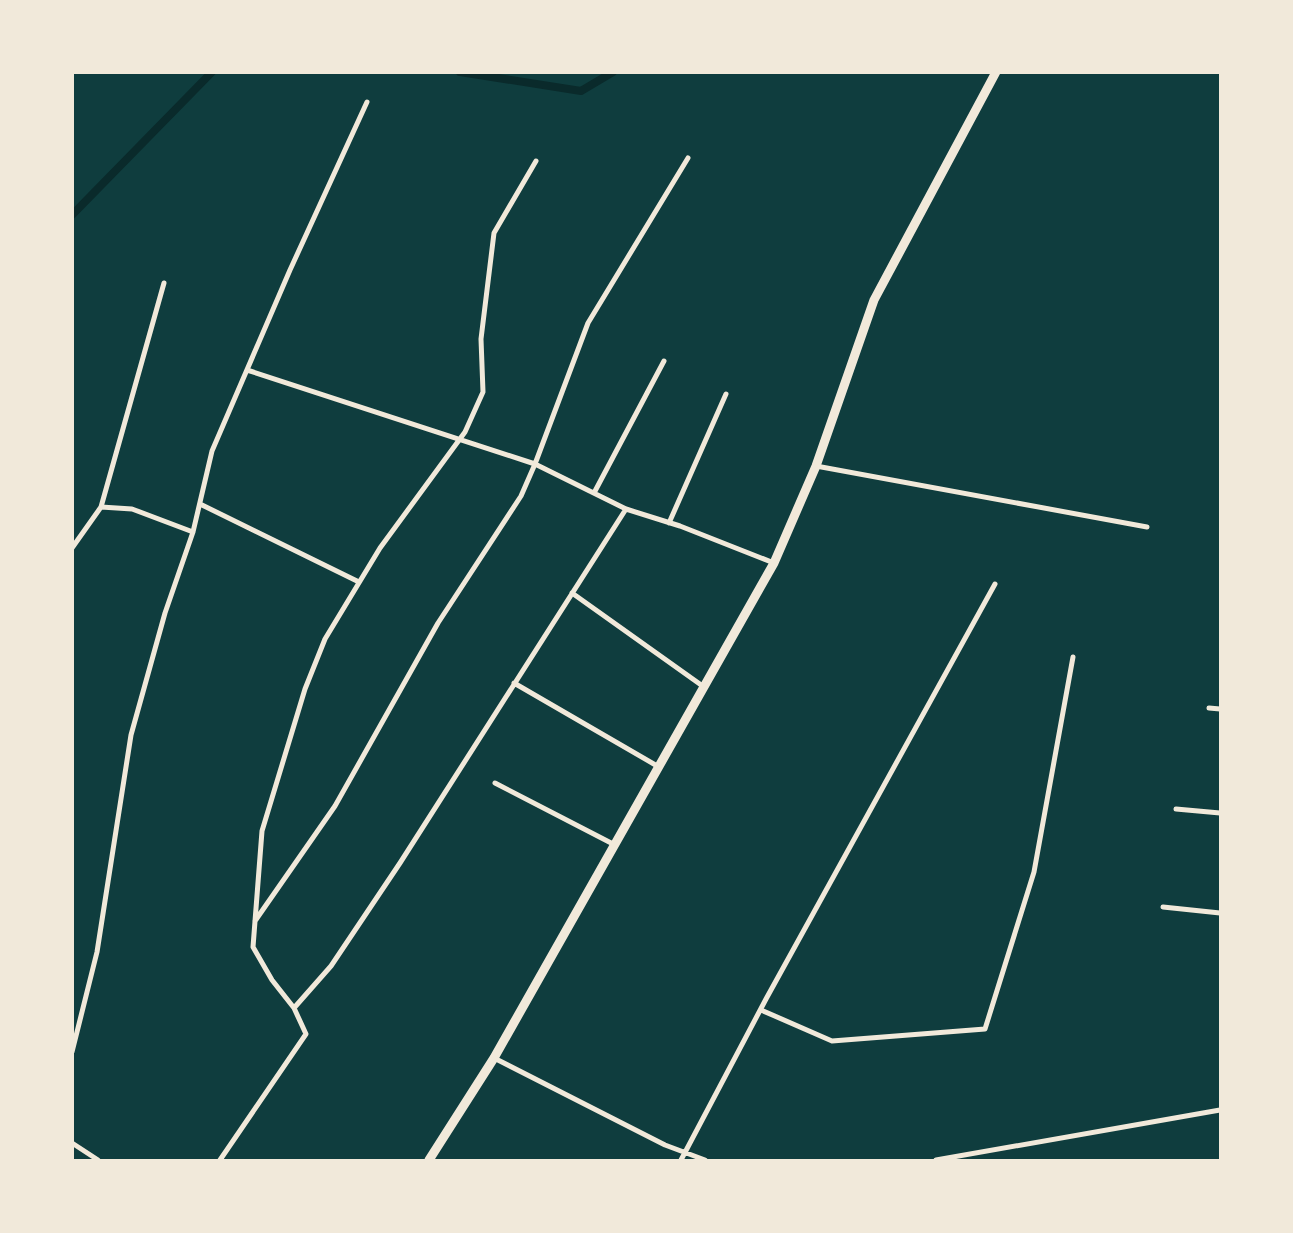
<svg xmlns="http://www.w3.org/2000/svg" width="1293" height="1233" viewBox="0 0 1293 1233" font-family="'Sofia Sans Condensed',sans-serif">
  <rect width="100%" height="100%" fill="#0f3d3e"/>
  <g fill="none" stroke-linecap="round" stroke-linejoin="round">
    <path stroke="#0a2a2b" stroke-width="8" d="M 460,72 L 581,91 L 613,72
      M 72,215 L 212,72"/>
    <path stroke="#f1e9da" stroke-width="5" d="M 247,370 L 535,464 L 626,509 L 680,526 L 774,563
      M 816,466 L 1147,527
      M 594,493 L 664,361
      M 200,504 L 359,582
      M 101,507 L 164,283
      M 669,523 L 726,394
      M 72,548 L 101,507 L 132,509 L 193,532
      M 572,593 L 704,687
      M 514,683 L 659,767
      M 1209,708 L 1220,709
      M 495,783 L 615,845
      M 1176,809 L 1220,813
      M 1163,907 L 1220,913
      M 255,921 L 335,806 L 438,623 L 521,496 L 535,464 L 588,323 L 688,158
      M 294,1008 L 272,980 L 253,947 L 262,831 L 305,689 L 325,639 L 380,548 L 465,432 L 483,392 L 481,339 L 494,233 L 536,161
      M 761,1010 L 832,1041 L 985,1029 L 1034,872 L 1073,657
      M 72,1052 L 97,952 L 131,735 L 165,613 L 193,532 L 212,451 L 290,270 L 367,102
      M 494,1058 L 665,1145 L 705,1160
      M 72,1143 L 98,1160
      M 220,1160 L 306,1034 L 294,1008 L 331,966 L 400,863 L 626,509
      M 681,1160 L 766,999 L 995,584
      M 936,1160 L 1220,1110"/>
    <path stroke="#f1e9da" stroke-width="9" d="M 429,1160 L 494,1058 L 774,563 L 816,466 L 874,300 L 996,72"/>
  </g>
  <rect width="1293" height="1233" fill="none" stroke="#f1e9da" stroke-width="148"/>
</svg>
